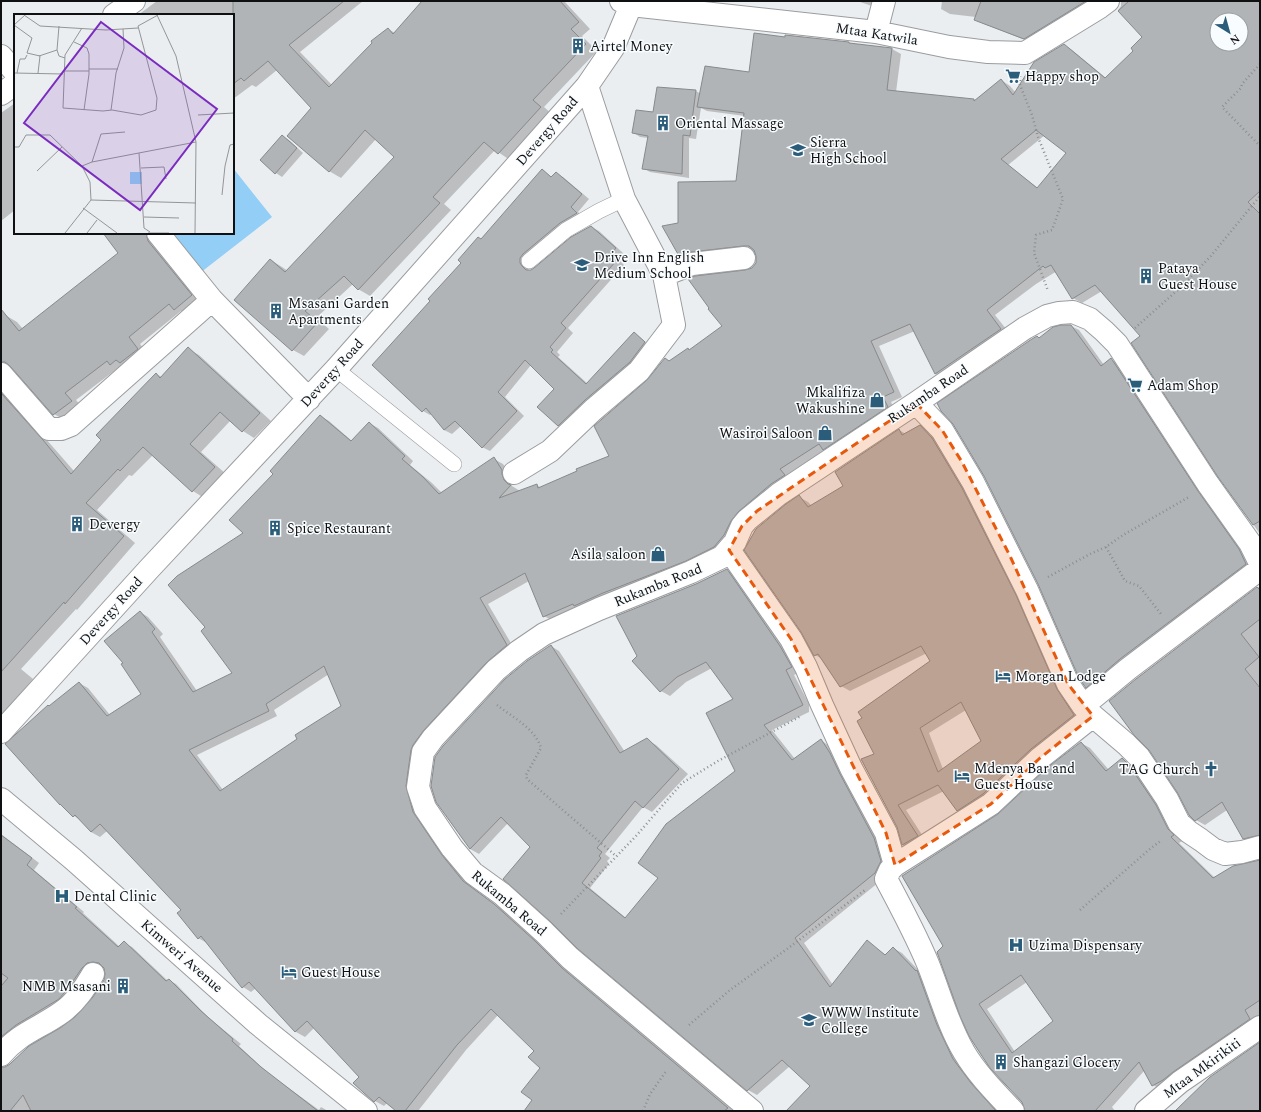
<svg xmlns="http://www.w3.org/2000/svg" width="1261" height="1112" viewBox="0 0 1261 1112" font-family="Spectral,serif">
  <rect width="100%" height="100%" fill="#ebeef1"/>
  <path fill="#92cef5" d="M 233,168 L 272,217 L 191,280 L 154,233 L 233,233 Z"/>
  <path fill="#0003" fill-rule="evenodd" d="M 157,1 L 363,1 L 300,52 L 332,85 L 388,29 L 395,33 L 423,1 L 564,1 L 590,29 L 582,36 L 597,51 L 544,107 L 552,114 L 510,160 L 495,150 L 444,204 L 451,210 L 370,296 L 358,289 L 353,284 L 316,318 L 329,329 L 304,356 L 293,350 L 271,260 L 282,267 L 288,271 L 395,157 L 376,139 L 341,178 L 329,171 L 312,108 L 277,70 L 256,87 L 252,85 L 233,99 L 233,15 L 138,15 Z
    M 857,1 L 880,1 L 878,8 Z
    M 942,1 L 1101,1 L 1033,43 L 984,24 L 975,19 L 976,17 L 950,14 L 941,9 Z
    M 1121,1 L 1260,1 L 1260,534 L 1219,476 L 1142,336 L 1102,291 L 1082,303 L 1073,298 L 1057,271 L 1036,284 L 995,315 L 1010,334 L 945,379 L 936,374 L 915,331 L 879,346 L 902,397 L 891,402 L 896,412 L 825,450 L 788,474 L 793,480 L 723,552 L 553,621 L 544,616 L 529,581 L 488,604 L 515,650 L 419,755 L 450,861 L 472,887 L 503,910 L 544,947 L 571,974 L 734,1111 L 525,1111 L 534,1100 L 541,1068 L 535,1051 L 498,1015 L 466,1050 L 418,1111 L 398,1111 L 387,1103 L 384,1106 L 375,1101 L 360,1077 L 315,1027 L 305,1037 L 296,1032 L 256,988 L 251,992 L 243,987 L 207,943 L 198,938 L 182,910 L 107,831 L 100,837 L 91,832 L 82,821 L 74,816 L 60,804 L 6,744 L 79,683 L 88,688 L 110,715 L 143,694 L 140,612 L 148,617 L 163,634 L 160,637 L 197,691 L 234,673 L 207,627 L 245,534 L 275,474 L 320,416 L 329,421 L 352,441 L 369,423 L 378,428 L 413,461 L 410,465 L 432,483 L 442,493 L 494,459 L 503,464 L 511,476 L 510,479 L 512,486 L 520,491 L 537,485 L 541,488 L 611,456 L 669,362 L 688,349 L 690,350 L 724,327 L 752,269 L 757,263 L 757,257 L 755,251 L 752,250 L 700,256 L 689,260 L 680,255 L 679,224 L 737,182 L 745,116 L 707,111 L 701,108 L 696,139 L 689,138 L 689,178 L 650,172 L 643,168 L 648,138 L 640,137 L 634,133 L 654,114 L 696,91 L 701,94 L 750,73 L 848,43 L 852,44 L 892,49 L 901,54 L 896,92 L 975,101 L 1001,80 L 1010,86 L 1016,93 L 1064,45 L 1072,50 L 1106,78 L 1134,51 L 1143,37 L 1118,10 L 1121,6 ZM 1217,20 L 1241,20 L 1241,44 L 1217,44 ZM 1045,135 L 1067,153 L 1038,188 L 1008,165 ZM 329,674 L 343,706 L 298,739 L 223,790 L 197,755 L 277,716 L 274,710 Z
    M 15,103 L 15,210 L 1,221 L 1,113 Z
    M 282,136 L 289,140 L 303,153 L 282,177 L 276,173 Z
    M 542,170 L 552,177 L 556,173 L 563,177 L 589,199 L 578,212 L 584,218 L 528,268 L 529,271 L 531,271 L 591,227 L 599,231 L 623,253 L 618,259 L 624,265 L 568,328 L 573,333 L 557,352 L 560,355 L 558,357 L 588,384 L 634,333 L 652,347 L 566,430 L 558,425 L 556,389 L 531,365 L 505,397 L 524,416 L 490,451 L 482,447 L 461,426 L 452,434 L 444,430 L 432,414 L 430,415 L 423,411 L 432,301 L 481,240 Z
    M 104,233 L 159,233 L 203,302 L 183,312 L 181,311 L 140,344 L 149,356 L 123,371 L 118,368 L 76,400 L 83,408 L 66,421 L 54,414 L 14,368 L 11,368 L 4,371 L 1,376 L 1,319 L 5,315 L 17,322 L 23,329 L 120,253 Z
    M 1071,326 L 1079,330 L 1104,365 L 1111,360 L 1119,364 L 1247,555 L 1253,568 L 1094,691 L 1086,687 L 1037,337 L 1040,338 Z
    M 188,349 L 199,355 L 271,421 L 254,438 L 243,431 L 231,420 L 201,452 L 226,474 L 204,498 L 193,491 L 153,455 L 132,476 L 129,475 L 97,510 L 135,543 L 77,610 L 76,609 L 21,669 L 33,679 L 1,716 L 1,385 L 3,390 L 74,471 L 103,440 L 156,374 L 162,377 Z
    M 920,426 L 929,431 L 941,444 L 971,494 L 1083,720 L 967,815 L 958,810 L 944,791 L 906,810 L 926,841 L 912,850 L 903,845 L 876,754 L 863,719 L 931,661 L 927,653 L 850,691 L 841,686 L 824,660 L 815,655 L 799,497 L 808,502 L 812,506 L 845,486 L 899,430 L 906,434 ZM 966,710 L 982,741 L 943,769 L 929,733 Z
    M 727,570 L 736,575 L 800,672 L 794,675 L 809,704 L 809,712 L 772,730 L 795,759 L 821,740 L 829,746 L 883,844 L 884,878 L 804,943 L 833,985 L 867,942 L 886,955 L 893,948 L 902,953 L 923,975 L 999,1111 L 787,1111 L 811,1086 L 790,1066 L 757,1095 L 748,1090 L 532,847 L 508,823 L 479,854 L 470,849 L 551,646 L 559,651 L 625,752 L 647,740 L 656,745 L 688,774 L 652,812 L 643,807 L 605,854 L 610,858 L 607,861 L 609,864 L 590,888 L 626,918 L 660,878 L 736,771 L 735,699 L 712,668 L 686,682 L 670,696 L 661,691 L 633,662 L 696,584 Z
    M 1260,586 L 1260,838 L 1251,842 L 1243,837 L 1227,810 L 1205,825 L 1196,820 L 1136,680 Z
    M 1081,743 L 1090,748 L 1109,770 L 1122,759 L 1131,764 L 1138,771 L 1177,835 L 1182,841 L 1179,843 L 1215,878 L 1260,861 L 1260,1023 L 1162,1090 L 1153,1085 L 1144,1071 L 1112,1107 L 1115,1111 L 1026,1111 L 1026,1107 L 944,946 L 998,815 ZM 1027,982 L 1054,1021 L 1015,1052 L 987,1009 Z
    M 1,834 L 39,863 L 34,870 L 84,912 L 83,913 L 120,947 L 124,943 L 132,947 L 168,981 L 169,980 L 176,984 L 208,1017 L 241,1044 L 239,1046 L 268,1073 L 319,1110 L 321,1107 L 328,1111 L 1,1111 L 1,1068 L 5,1068 L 30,1047 L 75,1019 L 90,1003 L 105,981 L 106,975 L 105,968 L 103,966 L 95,967 L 77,992 L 1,1049 Z"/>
  <path fill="#b1b4b6" stroke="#87898b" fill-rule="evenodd" d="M 233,1 L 344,1 L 289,45 L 329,87 L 372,43 L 371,41 L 388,28 L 393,34 L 422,1 L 560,1 L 579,22 L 571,29 L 586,44 L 533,100 L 541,107 L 498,154 L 484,142 L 433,197 L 440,203 L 358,290 L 344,276 L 305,311 L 318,322 L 292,351 L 234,300 L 270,259 L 285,272 L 394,157 L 365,130 L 329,172 L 287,136 L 311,108 L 268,61 L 244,81 L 241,78 L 233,84 Z
    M 981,1 L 1086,1 L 1024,39 L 974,20 Z
    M 1129,1 L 1260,1 L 1260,191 L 1248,202 L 1260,214 L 1260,521 L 1253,525 L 1218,477 L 1131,343 L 1140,336 L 1095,285 L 1072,299 L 1051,265 L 1045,268 L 1043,266 L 987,310 L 1001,329 L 935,374 L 910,324 L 871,341 L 894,392 L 883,397 L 888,407 L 823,450 L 819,444 L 780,469 L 785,475 L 771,484 L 738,512 L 731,521 L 724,535 L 714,547 L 686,561 L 603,593 L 574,606 L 573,604 L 543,617 L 525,573 L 480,598 L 507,645 L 487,662 L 424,730 L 413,745 L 411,750 L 406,786 L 413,812 L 442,855 L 463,881 L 494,904 L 535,941 L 562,968 L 728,1108 L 724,1111 L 524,1111 L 532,1100 L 521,1092 L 540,1068 L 528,1057 L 534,1051 L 491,1009 L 457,1045 L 405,1111 L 396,1111 L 379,1097 L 374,1102 L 353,1083 L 359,1077 L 307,1021 L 295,1032 L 249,982 L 242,988 L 201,936 L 198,939 L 177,913 L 181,910 L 100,824 L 91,832 L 75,815 L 73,817 L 60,804 L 60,805 L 5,744 L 48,705 L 49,706 L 79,682 L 107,716 L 141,694 L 121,664 L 123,663 L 104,641 L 140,611 L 155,629 L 152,632 L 193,692 L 232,673 L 201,631 L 205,627 L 168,585 L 177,576 L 243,533 L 229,520 L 273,474 L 270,471 L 320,415 L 351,441 L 369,422 L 405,456 L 402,459 L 423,477 L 439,494 L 494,457 L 502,470 L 502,474 L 504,480 L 508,484 L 511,485 L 499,498 L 537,484 L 538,488 L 577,471 L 576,469 L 609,456 L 594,426 L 647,380 L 665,358 L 669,361 L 688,348 L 689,350 L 722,326 L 708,309 L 709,308 L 688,279 L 695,276 L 745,270 L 752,268 L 756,263 L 756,256 L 754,250 L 749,246 L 743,246 L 691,252 L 679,256 L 662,226 L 678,223 L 678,182 L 736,181 L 744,113 L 697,107 L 705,66 L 749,72 L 754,33 L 785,37 L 785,35 L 849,42 L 849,43 L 892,48 L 887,90 L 974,99 L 974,101 L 1001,79 L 1013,95 L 1034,62 L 1064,44 L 1105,78 L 1133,51 L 1131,48 L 1142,37 L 1118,11 ZM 1217,20 L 1241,20 L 1241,44 L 1217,44 ZM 1036,130 L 1066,153 L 1037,188 L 1001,159 ZM 324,666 L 341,706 L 295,735 L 297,739 L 220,791 L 189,750 L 269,711 L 266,704 Z
    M 657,87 L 696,90 L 690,136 L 683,135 L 682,174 L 642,169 L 648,136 L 632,133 L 636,110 L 653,112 Z
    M 282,135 L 297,148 L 275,174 L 260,160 Z
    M 542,169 L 551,177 L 556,172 L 582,194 L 571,207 L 577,213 L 560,223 L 523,254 L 520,258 L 520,263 L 522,266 L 526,270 L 531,270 L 534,268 L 571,237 L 591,226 L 616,248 L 611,254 L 617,260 L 561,323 L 566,328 L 550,347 L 553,350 L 551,352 L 586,384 L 634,332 L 645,342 L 630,362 L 585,400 L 558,426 L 537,407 L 554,389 L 525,360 L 498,392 L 517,411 L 482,448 L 455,421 L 444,430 L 426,408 L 422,412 L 372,365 L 430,301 L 428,299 L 461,263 L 458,260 L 478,237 L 481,239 Z
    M 103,233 L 146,233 L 148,241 L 192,295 L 174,310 L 169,304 L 129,337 L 138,349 L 120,363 L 116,360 L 110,365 L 107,361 L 65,393 L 72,401 L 53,415 L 10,366 L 5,362 L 1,362 L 1,309 L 19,331 L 118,253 Z
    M 1061,325 L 1071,325 L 1101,366 L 1111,358 L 1198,491 L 1239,549 L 1246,564 L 1120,659 L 1086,688 L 1079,678 L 1038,584 L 984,476 L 953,424 L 941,411 L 937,403 L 1032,339 L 1037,336 L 1039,338 L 1053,327 Z
    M 188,347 L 260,413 L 242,432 L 220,412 L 190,444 L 215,467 L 192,492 L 143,447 L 120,471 L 118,469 L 86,503 L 124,536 L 65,604 L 64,602 L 1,672 L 1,393 L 43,440 L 71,474 L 101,440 L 96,435 L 156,373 L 160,378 Z
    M 920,425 L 932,438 L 962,488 L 1016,595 L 1057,689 L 1074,715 L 1031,749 L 983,794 L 957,811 L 938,785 L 898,805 L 918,836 L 902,845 L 897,827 L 861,759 L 874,754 L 857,721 L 862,718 L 858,712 L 930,661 L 921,646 L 840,687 L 818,654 L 814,656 L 801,632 L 744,550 L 756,529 L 786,504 L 799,495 L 808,507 L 843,486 L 835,472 L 899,429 L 902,435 ZM 961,702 L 981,741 L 938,772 L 920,728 Z
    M 727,569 L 780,646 L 792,667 L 786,670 L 803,705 L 764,725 L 792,760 L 821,739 L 830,753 L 840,774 L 874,838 L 881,861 L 875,873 L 795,938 L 830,987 L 867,940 L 885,955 L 893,947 L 916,971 L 917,970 L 937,1025 L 953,1059 L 971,1083 L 996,1111 L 786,1111 L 810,1086 L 782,1060 L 747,1091 L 578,949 L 552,923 L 503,879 L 530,847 L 501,817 L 470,849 L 436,802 L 431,786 L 435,757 L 443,746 L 505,679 L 527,661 L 551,645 L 620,753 L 647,738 L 679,769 L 643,808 L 635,801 L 597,848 L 602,852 L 599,856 L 601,858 L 582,883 L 625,918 L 658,878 L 638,863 L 666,824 L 735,771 L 706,713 L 733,699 L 706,662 L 677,677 L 660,692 L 632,661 L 637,656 L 616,616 L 696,584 Z
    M 1257,587 L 1260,590 L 1260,619 L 1241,634 L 1259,657 L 1245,669 L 1260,688 L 1260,835 L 1243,839 L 1222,802 L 1195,821 L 1189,815 L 1177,792 L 1149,750 L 1134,735 L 1109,701 L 1136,679 Z
    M 1081,742 L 1106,771 L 1122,758 L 1129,765 L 1156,805 L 1168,829 L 1174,835 L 1171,837 L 1213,878 L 1233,866 L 1260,860 L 1260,1000 L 1245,1010 L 1250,1019 L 1173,1072 L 1163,1080 L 1152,1086 L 1139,1062 L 1095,1111 L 1025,1111 L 1022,1102 L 990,1068 L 980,1053 L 969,1036 L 960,1016 L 937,952 L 943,946 L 902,876 L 998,814 L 1048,767 ZM 1021,975 L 1053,1021 L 1012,1053 L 979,1004 Z
    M 1,835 L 32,858 L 27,865 L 77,907 L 75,908 L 118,947 L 124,941 L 166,981 L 169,979 L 201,1011 L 233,1039 L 232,1041 L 261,1067 L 318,1111 L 31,1111 L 23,1095 L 10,1111 L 1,1111 L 1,1067 L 5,1067 L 10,1064 L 29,1046 L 60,1028 L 75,1017 L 93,997 L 104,980 L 105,974 L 104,968 L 99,963 L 93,962 L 87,963 L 82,968 L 69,987 L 59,999 L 16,1025 L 1,1037 L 1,986 L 8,978 L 1,973 Z
    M 1260,1042 L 1260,1111 L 1175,1111 L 1210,1077 Z"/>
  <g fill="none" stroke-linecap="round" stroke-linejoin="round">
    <g stroke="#9a9d9f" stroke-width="16">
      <path id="lane" d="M 529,261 L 566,230 L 599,211 L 624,199
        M 336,369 L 454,464"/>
    </g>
    <g stroke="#9a9d9f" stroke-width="24">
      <path id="street" d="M 621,1 L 631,5 L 876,32 L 949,47 L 988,52 L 1025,53 L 1100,7 L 1108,1
        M 114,15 L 134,1
        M 876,32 L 884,1
        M 1,56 L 15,72
        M 1,94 L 15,84
        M 158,233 L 212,300 L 309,399
        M 664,275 L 692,264 L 744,258
        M 1,374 L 49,429 L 61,429 L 71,425 L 212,300
        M 916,403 L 942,430 L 973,482 L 1027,590 L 1068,684 L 1083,706 L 1093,716 L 1126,744 L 1139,757 L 1167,799 L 1179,823 L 1189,832 L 1201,840 L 1213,849 L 1225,854 L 1242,852 L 1260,847
        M 514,473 L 550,451 L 593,410 L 639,371 L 674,325 L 664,275 L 624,199 L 587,86
        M 729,550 L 791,639 L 806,667 L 822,705 L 851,768 L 886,833 L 895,865 L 890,870 L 886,879 C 901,907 916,935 928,964 C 940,994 948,1025 964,1052 C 977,1074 996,1093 1013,1111
        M 1083,706 L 1128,669 L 1260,569
        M 1,732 L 149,569 L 336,369 L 587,86 L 613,48 L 631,5
        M 895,865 L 991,804 L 1040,758 L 1093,716
        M 1,1055 C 19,1033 40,1028 62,1012 C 76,1002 84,989 93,974
        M 752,1111 L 570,958 L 544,932 L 502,894 L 473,873 L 452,848 L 425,808 L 418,787 L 423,752 L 433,738 L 496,670 L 519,651 L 544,634 L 599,609 L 691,572 L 722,557 L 735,542 L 742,526 L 747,520 L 779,494 L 916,403 L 1025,328 L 1047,316 L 1059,313 L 1073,312 L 1090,319 L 1104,331 L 1117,344 L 1208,484 L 1250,543 L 1260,563
        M 1146,1111 L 1180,1082 L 1260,1027"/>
    </g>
    <g stroke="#9a9d9f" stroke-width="24">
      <path id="secondary" d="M 1,799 L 74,860 L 258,1024 L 366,1111"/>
    </g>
    <path stroke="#8c8e90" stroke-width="2.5" stroke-dasharray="1 3" stroke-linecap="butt" d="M 1260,64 L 1242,84 L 1241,88 L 1222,107 L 1260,146
      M 1020,76 L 1020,85 L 1032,115 L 1038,137 L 1063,199 L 1052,230 L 1036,235 L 1034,253 L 1048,291
      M 1135,328 L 1181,287 L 1210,257 L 1260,196
      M 1106,547 L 1125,581 L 1139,586 L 1161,614
      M 1048,577 L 1090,554 L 1106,547 L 1123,535 L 1189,497
      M 497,705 C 512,717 535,728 541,748 L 526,775 L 527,779 L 616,856
      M 1080,910 L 1151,848 L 1162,840
      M 561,914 L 636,836 L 682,783 L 718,761 L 801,716
      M 689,1025 L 730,990 L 787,949 L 865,890
      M 643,1111 L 650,1094 L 667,1070"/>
    <use href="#lane" stroke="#fff" stroke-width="15"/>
    <use href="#street" stroke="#fff" stroke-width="22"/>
    <use href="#secondary" stroke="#fff" stroke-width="22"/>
  </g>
  <path fill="#e8590c" fill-opacity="0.2" stroke="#e8590c" stroke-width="3" stroke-dasharray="8 5" stroke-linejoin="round" d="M 916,403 L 942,430 L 962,462 L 1010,556 L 1068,684 L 1093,716 L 1040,758 L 991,804 L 895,865 L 886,833 L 791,639 L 729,550 L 742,526 L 757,511 Z"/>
  <defs>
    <g id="building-bare" transform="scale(1.2)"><path d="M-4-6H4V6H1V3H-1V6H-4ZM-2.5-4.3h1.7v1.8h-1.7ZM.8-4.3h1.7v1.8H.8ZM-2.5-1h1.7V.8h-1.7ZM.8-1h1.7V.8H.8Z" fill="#2b5c7a" stroke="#f9fcfe" stroke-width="2.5" paint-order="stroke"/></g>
    <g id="supermarket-bare" transform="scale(1.2)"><path d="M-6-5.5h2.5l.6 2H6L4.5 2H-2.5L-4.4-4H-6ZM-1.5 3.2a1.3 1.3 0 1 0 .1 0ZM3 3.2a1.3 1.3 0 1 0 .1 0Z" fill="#2b5c7a" stroke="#f9fcfe" stroke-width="2.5" paint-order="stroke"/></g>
    <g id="school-bare" transform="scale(1.2)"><path d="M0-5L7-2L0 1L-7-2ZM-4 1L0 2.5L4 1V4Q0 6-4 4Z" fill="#2b5c7a" stroke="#f9fcfe" stroke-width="2.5" paint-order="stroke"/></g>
    <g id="shop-bare" transform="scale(1.2)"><path d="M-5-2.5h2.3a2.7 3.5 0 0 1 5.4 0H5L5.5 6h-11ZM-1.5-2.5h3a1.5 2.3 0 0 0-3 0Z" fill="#2b5c7a" stroke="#f9fcfe" stroke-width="2.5" paint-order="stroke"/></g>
    <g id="hotel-bare" transform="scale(1.2)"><path d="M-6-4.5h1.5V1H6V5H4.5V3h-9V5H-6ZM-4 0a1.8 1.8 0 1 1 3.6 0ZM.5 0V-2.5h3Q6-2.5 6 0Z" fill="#2b5c7a" stroke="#f9fcfe" stroke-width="2.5" paint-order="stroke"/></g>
    <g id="church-bare" transform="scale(1.2)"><path d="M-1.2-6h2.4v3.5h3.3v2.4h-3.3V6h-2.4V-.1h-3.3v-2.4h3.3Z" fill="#2b5c7a" stroke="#f9fcfe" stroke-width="2.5" paint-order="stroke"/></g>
    <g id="hospital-bare" transform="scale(1.2)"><path d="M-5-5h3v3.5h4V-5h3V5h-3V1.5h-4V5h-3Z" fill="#2b5c7a" stroke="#f9fcfe" stroke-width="2.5" paint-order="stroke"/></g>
    <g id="university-bare" transform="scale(1.2)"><path d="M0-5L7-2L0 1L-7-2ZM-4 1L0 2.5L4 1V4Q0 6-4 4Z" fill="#2b5c7a" stroke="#f9fcfe" stroke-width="2.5" paint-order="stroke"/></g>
  </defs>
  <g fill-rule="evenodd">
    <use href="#building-bare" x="578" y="46"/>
    <use href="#supermarket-bare" x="1013" y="76"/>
    <use href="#building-bare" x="663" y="123"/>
    <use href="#school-bare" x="798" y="150"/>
    <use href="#school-bare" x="582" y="265"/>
    <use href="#building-bare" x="1146" y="276"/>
    <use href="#building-bare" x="276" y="311"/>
    <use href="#supermarket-bare" x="1135" y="385"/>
    <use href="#shop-bare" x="877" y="400"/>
    <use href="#shop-bare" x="825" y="433"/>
    <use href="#building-bare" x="77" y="524"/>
    <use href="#building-bare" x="275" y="528"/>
    <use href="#shop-bare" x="658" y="554"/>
    <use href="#hotel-bare" x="1003" y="676"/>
    <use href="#church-bare" x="1211" y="769"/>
    <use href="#hotel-bare" x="962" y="776"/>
    <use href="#hospital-bare" x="62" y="896"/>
    <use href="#hospital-bare" x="1016" y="945"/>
    <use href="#hotel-bare" x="289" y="972"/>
    <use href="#building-bare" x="123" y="986"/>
    <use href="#university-bare" x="809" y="1020"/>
    <use href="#building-bare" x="1001" y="1062"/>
  </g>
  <g text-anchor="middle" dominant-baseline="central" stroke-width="3" stroke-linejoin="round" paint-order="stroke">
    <g font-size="14" fill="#0f1011" stroke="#f9fcfe">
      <text transform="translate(877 34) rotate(9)">Mtaa Katwila</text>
      <text transform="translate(547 131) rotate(-49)">Devergy Road</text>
      <text transform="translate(332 373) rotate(-48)">Devergy Road</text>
      <text transform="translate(928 394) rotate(-34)">Rukamba Road</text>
      <text transform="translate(658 585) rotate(-22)">Rukamba Road</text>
      <text transform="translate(111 611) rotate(-48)">Devergy Road</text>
      <text transform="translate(509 903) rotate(40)">Rukamba Road</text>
      <text transform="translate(182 956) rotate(41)">Kimweri Avenue</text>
      <text transform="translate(1202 1068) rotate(-36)">Mtaa Mkirikiti</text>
    </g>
    <g font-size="14" fill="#0f1011" stroke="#f9fcfe" text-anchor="start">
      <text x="590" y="46">Airtel Money</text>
      <text x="1025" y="76">Happy shop</text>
      <text x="675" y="123">Oriental Massage</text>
      <text x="810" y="142">Sierra<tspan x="810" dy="16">High School</tspan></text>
      <text x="594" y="257">Drive Inn English<tspan x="594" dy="16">Medium School</tspan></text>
      <text x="1158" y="268">Pataya<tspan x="1158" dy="16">Guest House</tspan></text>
      <text x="288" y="303">Msasani Garden<tspan x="288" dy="16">Apartments</tspan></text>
      <text x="1147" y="385">Adam Shop</text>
      <text x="865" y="392" text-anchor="end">Mkalifiza<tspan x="865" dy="16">Wakushine</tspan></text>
      <text x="813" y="433" text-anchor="end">Wasiroi Saloon</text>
      <text x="89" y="524">Devergy</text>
      <text x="287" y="528">Spice Restaurant</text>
      <text x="646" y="554" text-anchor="end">Asila saloon</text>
      <text x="1015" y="676">Morgan Lodge</text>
      <text x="974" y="768">Mdenya Bar and<tspan x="974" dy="16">Guest House</tspan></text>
      <text x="1199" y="769" text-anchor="end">TAG Church</text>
      <text x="74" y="896">Dental Clinic</text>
      <text x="1028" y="945">Uzima Dispensary</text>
      <text x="301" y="972">Guest House</text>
      <text x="111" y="986" text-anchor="end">NMB Msasani</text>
      <text x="821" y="1012">WWW Institute<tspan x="821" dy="16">College</tspan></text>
      <text x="1013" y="1062">Shangazi Glocery</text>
    </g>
  </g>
  <g transform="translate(14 14)">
    <rect width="220" height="220" fill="#ebeef1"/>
    <path d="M 116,158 L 128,158 L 128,170 L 116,170 Z" fill="#92cef5"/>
    <path fill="none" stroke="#939597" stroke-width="1" d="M 10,1 L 26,12 L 92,16 L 124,14M 143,1 L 162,42 L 182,128 L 181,219M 0,11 L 18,24 L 13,39 L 26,42 L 24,59M 0,11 L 11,1M 45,12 L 43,36 L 45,42 L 51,44M 68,14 L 51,41 L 49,94 L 89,97 L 98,96 L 127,101 L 142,96 L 143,84 L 124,12 L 144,1M 60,28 L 73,34 L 75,40 L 75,60 L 70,96M 25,42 L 43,36M 75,55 L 104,55M 49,57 L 75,57M 0,59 L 49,60M 3,59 L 6,45 L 11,45 L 13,41M 97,96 L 102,59 L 110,34 L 109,15M 184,101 L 220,99M 0,133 L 5,133 L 12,121 L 36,121 L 68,152 L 76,168 L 77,186M 125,139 L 130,214 L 136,218M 78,148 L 87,120 L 111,118M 68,152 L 78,148 L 182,128M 127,154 L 150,153 L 152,165M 23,157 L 48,133M 208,181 L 211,152 L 216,131 L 220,130M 77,186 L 182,189M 69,194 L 103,219M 130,203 L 165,204M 51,219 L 77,186M 73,219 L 83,206M 134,219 L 155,219"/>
    <path fill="#7b2cbf" fill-opacity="0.15" stroke="#7b2cbf" stroke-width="2" d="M 87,8 L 203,95 L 126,196 L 10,109 Z"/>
    <rect width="220" height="220" fill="none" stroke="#0f1011" stroke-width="2"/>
  </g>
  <rect width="1261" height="1112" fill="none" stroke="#0f1011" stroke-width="4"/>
  <g transform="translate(1229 32) rotate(143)"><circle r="19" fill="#f9fcfe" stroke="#9b9e9f"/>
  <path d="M0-3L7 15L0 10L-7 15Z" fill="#2b5c7a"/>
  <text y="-6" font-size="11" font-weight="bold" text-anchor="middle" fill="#0f1011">N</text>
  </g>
</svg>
